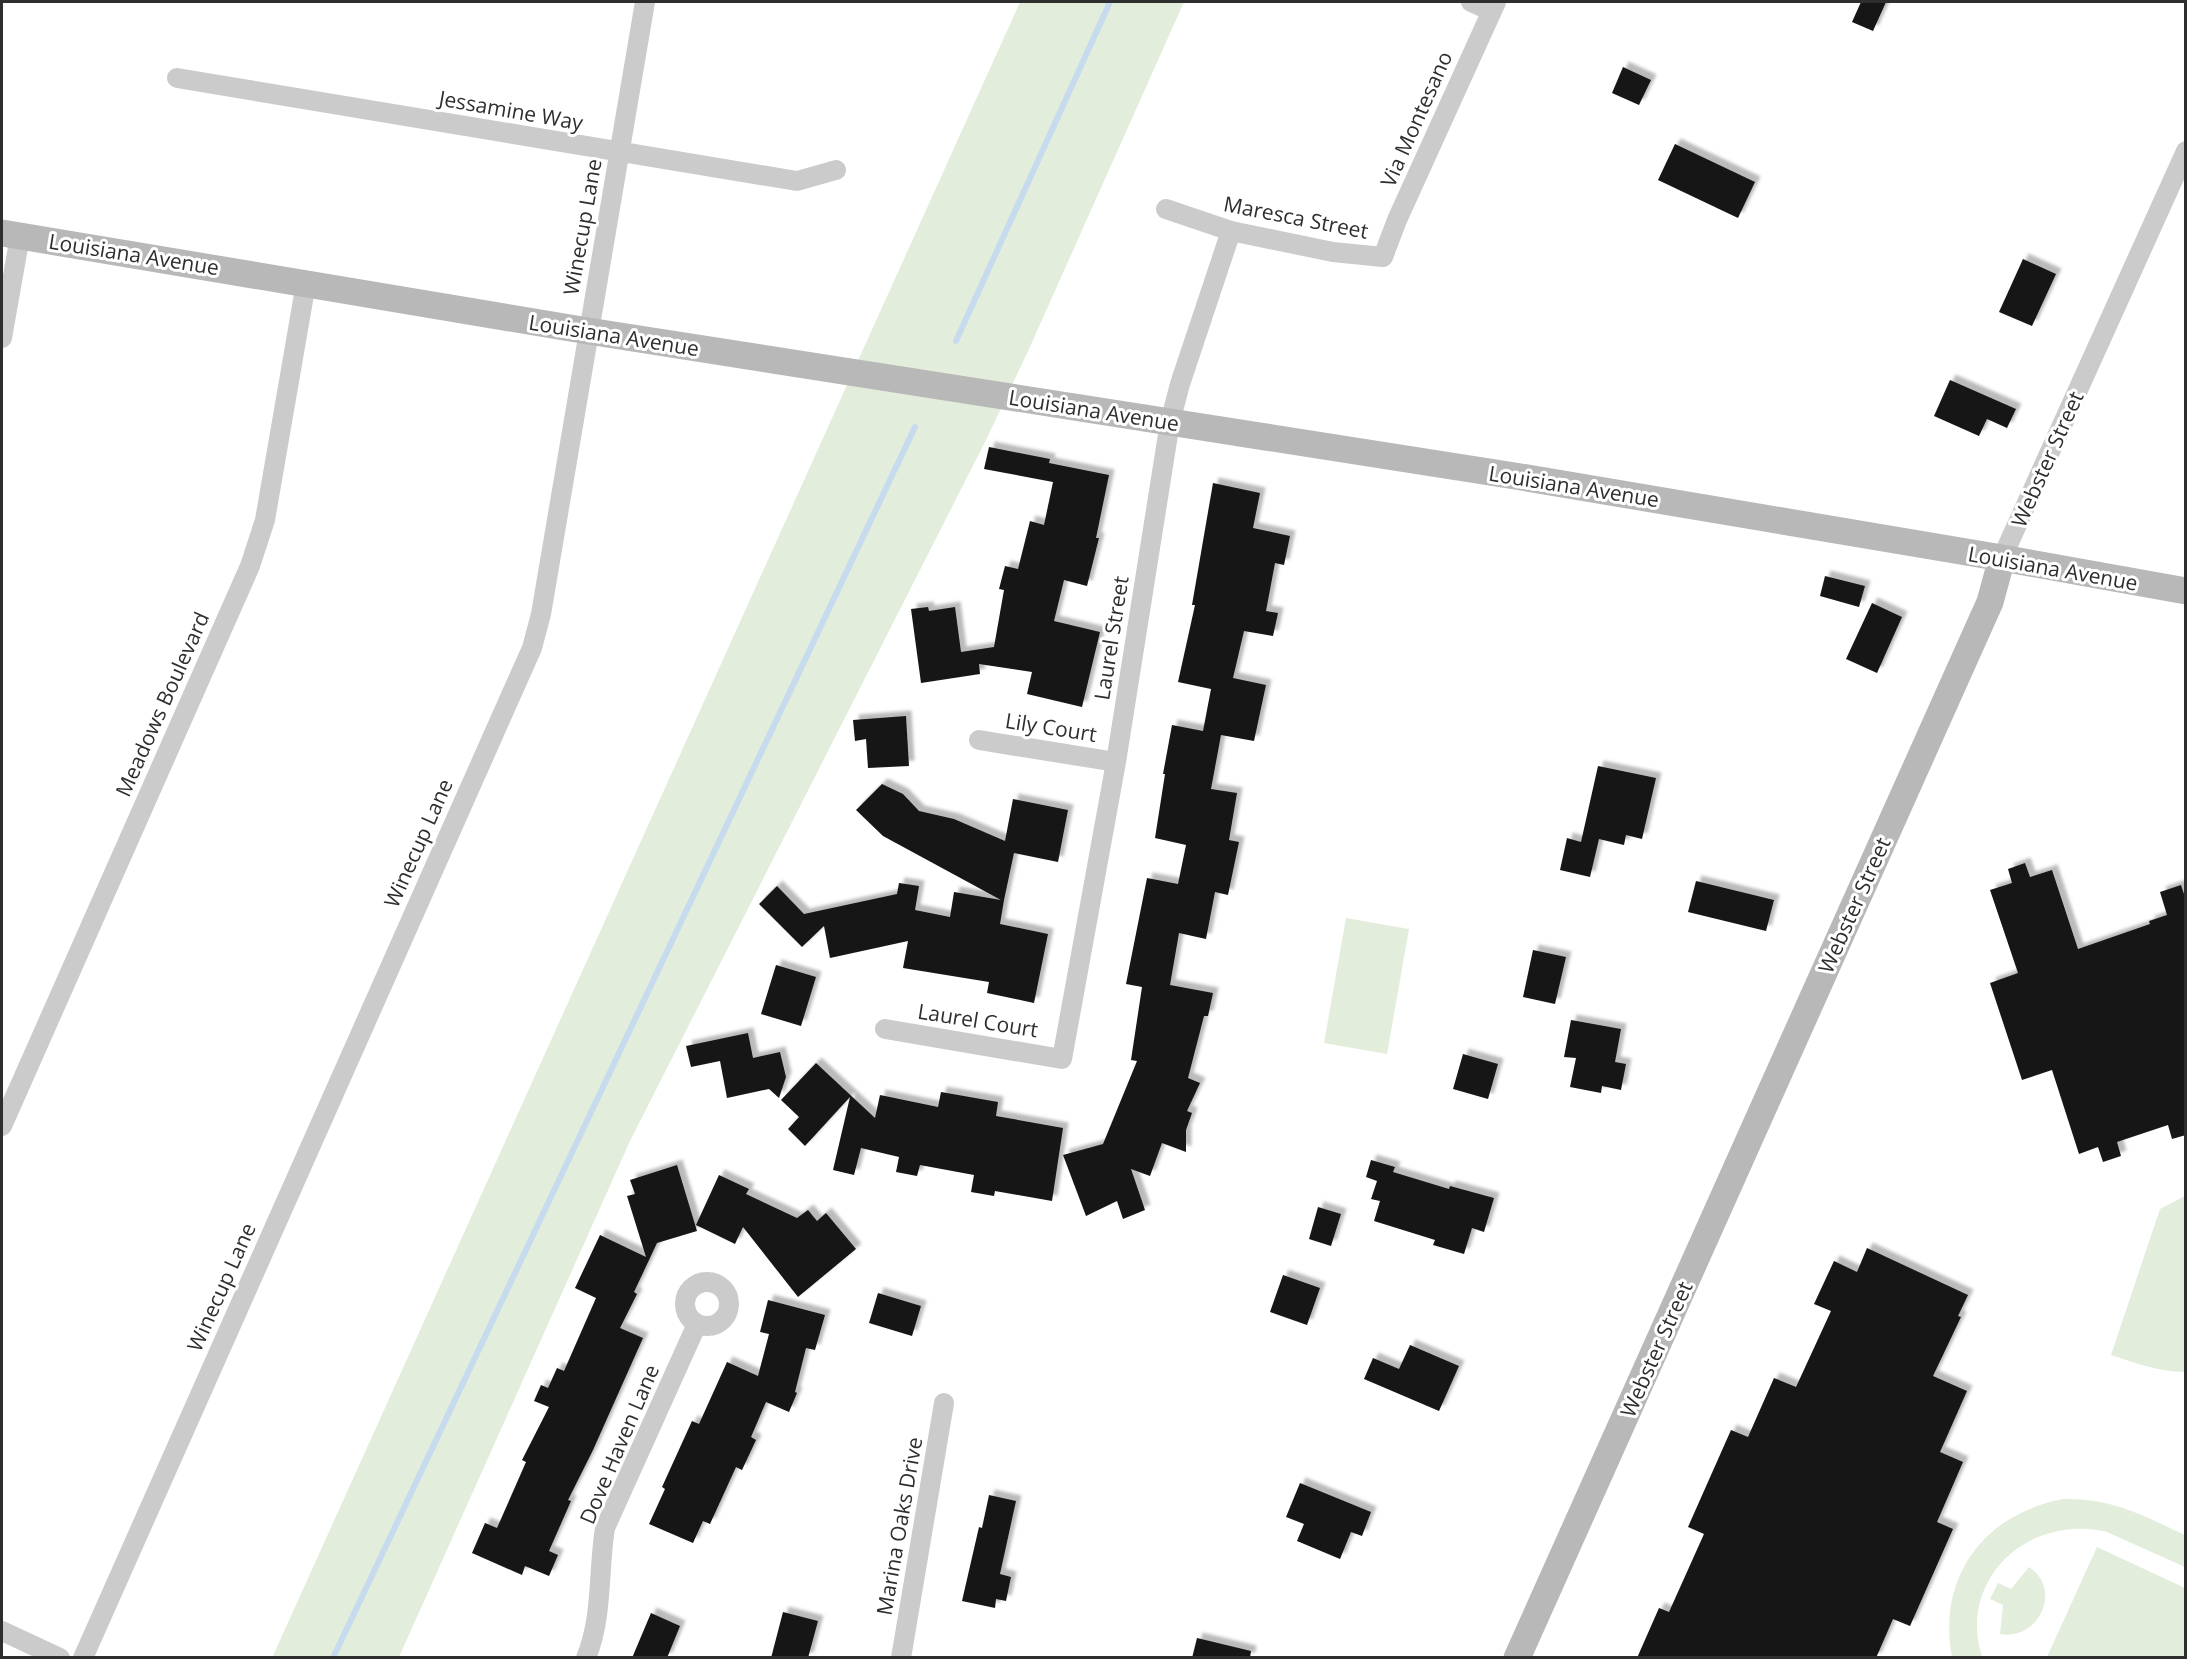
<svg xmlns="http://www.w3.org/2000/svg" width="2187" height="1659" viewBox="0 0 2187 1659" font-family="'Open Sans',sans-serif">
  <defs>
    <filter id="shadow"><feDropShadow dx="5.5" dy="-5.5" stdDeviation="1.5" flood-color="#0004"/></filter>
  </defs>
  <rect width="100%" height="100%" fill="#fff"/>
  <path fill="#e3eddb" d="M 1020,2 L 1184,2 L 1029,349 L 987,438 L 630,1141 L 399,1657 L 272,1658 Z
    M 1346,918 L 1409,929 L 1387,1054 L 1324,1043 Z
    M 2185,1196 L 2185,1372 C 2160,1372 2135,1363 2111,1355 L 2160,1209 Z
    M 2063,1499 C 2112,1498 2142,1515 2185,1535 L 2185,1567 L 2107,1532 C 2030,1513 1957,1578 1982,1657 L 1952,1657 C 1937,1577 1984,1514 2063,1499 Z
    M 2097,1547 L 2185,1588 L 2185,1657 L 2047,1657 Z
    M 2029,1567 C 2063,1589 2039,1641 2000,1634 L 2003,1605 L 1990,1599 L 1998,1583 L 2011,1589 Z"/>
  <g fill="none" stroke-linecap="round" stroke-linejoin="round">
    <path stroke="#c6dbee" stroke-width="6" d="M 956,341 L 1110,2
      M 333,1658 L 915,427"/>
  </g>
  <path fill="#151515" filter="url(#shadow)" d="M 1861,2 L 1886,2 L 1873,31 L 1852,22 Z
    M 1623,67 L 1651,80 L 1639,105 L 1612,93 Z
    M 1675,144 L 1755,182 L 1738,218 L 1658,180 Z
    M 2023,259 L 2056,274 L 2032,326 L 1999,312 Z
    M 1950,380 L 2016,409 L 2007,428 L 1987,419 L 1979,436 L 1934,416 Z
    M 989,447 L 1050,459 L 1049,463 L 1109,475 L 1096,538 L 1099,538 L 1087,586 L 1064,580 L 1054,621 L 1100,632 L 1082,707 L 1027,694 L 1032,672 L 979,664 L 980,674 L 921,683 L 911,609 L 928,607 L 929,611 L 955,607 L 961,652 L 994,647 L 1004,590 L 999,589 L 1005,566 L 1018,569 L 1030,521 L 1044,525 L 1053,482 L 984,469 Z
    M 1213,483 L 1260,493 L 1253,528 L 1290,536 L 1284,565 L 1275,563 L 1266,611 L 1278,613 L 1273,636 L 1244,631 L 1233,678 L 1266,685 L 1254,741 L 1221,735 L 1211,789 L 1237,793 L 1229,840 L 1239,842 L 1228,895 L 1215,892 L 1206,939 L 1179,933 L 1170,985 L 1213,993 L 1208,1016 L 1204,1016 L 1188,1078 L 1200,1083 L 1187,1111 L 1192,1113 L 1186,1130 L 1186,1152 L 1162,1143 L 1150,1176 L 1131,1169 L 1145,1210 L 1123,1219 L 1117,1201 L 1086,1216 L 1063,1155 L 1103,1144 L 1137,1061 L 1131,1060 L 1142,987 L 1126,984 L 1147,878 L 1178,884 L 1186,845 L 1155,838 L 1165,774 L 1163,774 L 1172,725 L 1203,731 L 1211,689 L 1178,682 L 1195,605 L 1192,605 Z
    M 1825,576 L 1865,586 L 1859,607 L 1820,596 Z
    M 1872,603 L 1902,617 L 1877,673 L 1846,659 Z
    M 906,716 L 909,766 L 868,768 L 866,739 L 855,741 L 853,720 Z
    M 1598,766 L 1656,778 L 1642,839 L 1626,835 L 1624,845 L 1599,839 L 1590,877 L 1560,870 L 1567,838 L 1581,842 Z
    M 882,784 L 903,794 L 919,811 L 954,819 L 1005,841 L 1013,799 L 1068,810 L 1058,862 L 1014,853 L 1004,900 L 1000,924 L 1048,934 L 1034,1003 L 987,993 L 989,982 L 903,968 L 908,941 L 830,958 L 824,926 L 802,947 L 759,904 L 777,886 L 804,914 L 897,894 L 899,883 L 919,886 L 915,910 L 950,917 L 954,892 L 1001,900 L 883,836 L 856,810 Z
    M 2025,863 L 2030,877 L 2052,870 L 2078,949 L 2150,924 L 2149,921 L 2167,915 L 2160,892 L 2181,885 L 2186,900 L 2186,1135 L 2172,1139 L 2168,1125 L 2117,1142 L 2121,1156 L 2103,1162 L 2098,1147 L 2079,1154 L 2052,1070 L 2022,1080 L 1990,983 L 2018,973 L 1990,890 L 2012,883 L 2008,869 Z
    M 1696,881 L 1774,900 L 1766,931 L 1688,912 Z
    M 1533,950 L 1566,957 L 1555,1004 L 1523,997 Z
    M 776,965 L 816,977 L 801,1026 L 761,1014 Z
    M 1571,1020 L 1621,1029 L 1615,1062 L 1626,1064 L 1621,1090 L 1602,1086 L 1601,1093 L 1570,1087 L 1576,1058 L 1564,1057 Z
    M 748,1033 L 753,1058 L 780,1052 L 786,1077 L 779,1098 L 769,1089 L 727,1098 L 720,1061 L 691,1067 L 686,1046 Z
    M 1463,1054 L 1498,1064 L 1488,1099 L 1453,1089 Z
    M 816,1063 L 875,1118 L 880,1095 L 938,1107 L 941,1092 L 998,1102 L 996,1116 L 1063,1128 L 1052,1201 L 995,1191 L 994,1196 L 971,1192 L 974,1175 L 920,1165 L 917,1176 L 896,1172 L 899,1157 L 861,1148 L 854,1175 L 833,1170 L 850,1097 L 805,1146 L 788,1129 L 799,1117 L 781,1100 Z
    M 1371,1160 L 1395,1167 L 1393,1172 L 1449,1189 L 1450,1186 L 1494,1198 L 1484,1232 L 1472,1228 L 1464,1254 L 1433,1245 L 1435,1240 L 1374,1221 L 1380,1201 L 1371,1199 L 1377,1181 L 1366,1177 Z
    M 677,1165 L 697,1231 L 657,1243 L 634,1292 L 637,1294 L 620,1328 L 643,1338 L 593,1450 L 568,1500 L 571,1501 L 549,1551 L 558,1555 L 549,1576 L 525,1566 L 522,1575 L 472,1553 L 485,1523 L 497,1528 L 526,1462 L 522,1460 L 549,1407 L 534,1401 L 541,1385 L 548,1388 L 557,1368 L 564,1371 L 596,1298 L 575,1288 L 600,1235 L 646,1257 L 627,1196 L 635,1194 L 630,1180 Z
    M 719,1175 L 749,1189 L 746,1194 L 797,1218 L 808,1210 L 817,1221 L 826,1213 L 856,1249 L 798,1297 L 743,1227 L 735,1244 L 696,1225 Z
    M 1318,1207 L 1341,1214 L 1331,1246 L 1309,1239 Z
    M 1867,1248 L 1968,1295 L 1958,1316 L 1961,1317 L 1933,1376 L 1967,1391 L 1940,1452 L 1963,1462 L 1937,1522 L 1953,1529 L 1910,1626 L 1893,1619 L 1876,1658 L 1637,1658 L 1659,1608 L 1669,1612 L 1704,1534 L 1688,1527 L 1731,1430 L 1748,1437 L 1774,1378 L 1796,1387 L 1831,1311 L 1814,1304 L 1834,1261 L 1857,1272 Z
    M 1283,1275 L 1320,1288 L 1307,1325 L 1270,1312 Z
    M 878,1293 L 921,1306 L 912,1336 L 869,1323 Z
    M 768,1300 L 825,1315 L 815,1350 L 806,1348 L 795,1392 L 797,1393 L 789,1412 L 766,1402 L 751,1437 L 756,1440 L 742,1470 L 736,1467 L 710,1524 L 703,1521 L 693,1543 L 649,1524 L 665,1489 L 662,1487 L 692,1421 L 699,1424 L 727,1362 L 758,1376 L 769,1334 L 760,1332 Z
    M 1410,1345 L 1459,1366 L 1439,1411 L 1364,1379 L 1373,1358 L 1399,1369 Z
    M 1300,1483 L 1371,1512 L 1362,1536 L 1351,1532 L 1340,1559 L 1297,1541 L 1304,1524 L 1286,1517 Z
    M 989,1495 L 1016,1501 L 1000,1574 L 1011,1577 L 1006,1601 L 996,1599 L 995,1608 L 962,1601 L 979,1527 L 982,1528 Z
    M 783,1612 L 818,1621 L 808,1658 L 771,1658 Z
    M 651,1613 L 680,1626 L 667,1658 L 632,1658 Z
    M 1197,1638 L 1251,1651 L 1250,1658 L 1192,1658 Z"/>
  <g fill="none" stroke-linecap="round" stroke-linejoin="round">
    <path stroke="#cbcbcb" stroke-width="20" d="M 1471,2 L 1491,11
      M 177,78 L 797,181 L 836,170
      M 1166,209 L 1231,231 L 1333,252 L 1383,257 L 1397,220 L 1496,2
      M 2,338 L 20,236
      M 2002,558 L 2186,151
      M 979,740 L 1116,762
      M 885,1029 L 1062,1059 L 1116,762 L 1170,422 L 1180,384 L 1231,231
      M 2,1126 L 250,566 L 265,520 L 306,283
      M685 1304a22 22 0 1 1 44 0a22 22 0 1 1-44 0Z
      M 2,1631 L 60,1658
      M 83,1658 L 532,648 L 541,614 L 645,2
      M 586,1658 C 603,1617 598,1571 605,1528 L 697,1324
      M 901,1658 L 944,1403"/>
    <path stroke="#b8b8b8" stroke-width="27" d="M 2,233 L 588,331 L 1515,476 L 2002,558 L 2186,591
      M 1517,1658 L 1990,602 L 2002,558"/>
  </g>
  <g text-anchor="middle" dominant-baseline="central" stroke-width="6" stroke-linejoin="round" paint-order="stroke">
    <g font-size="21" fill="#2e2e2e" stroke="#fff">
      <text transform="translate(511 110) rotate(10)">Jessamine Way</text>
      <text transform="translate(1416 119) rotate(-66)">Via Montesano</text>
      <text transform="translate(1296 217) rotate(11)">Maresca Street</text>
      <text transform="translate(582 227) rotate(-80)">Winecup Lane</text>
      <text transform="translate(134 254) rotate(9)">Louisiana Avenue</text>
      <text transform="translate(614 335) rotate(9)">Louisiana Avenue</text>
      <text transform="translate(1094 410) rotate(9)">Louisiana Avenue</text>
      <text transform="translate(2047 459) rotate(-66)">Webster Street</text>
      <text transform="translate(1574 486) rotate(9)">Louisiana Avenue</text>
      <text transform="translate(2053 568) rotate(10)">Louisiana Avenue</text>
      <text transform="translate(1111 638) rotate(-81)">Laurel Street</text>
      <text transform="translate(162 704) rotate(-66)">Meadows Boulevard</text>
      <text transform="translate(1051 727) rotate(9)">Lily Court</text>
      <text transform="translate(418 843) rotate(-66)">Winecup Lane</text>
      <text transform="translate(1854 905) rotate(-66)">Webster Street</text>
      <text transform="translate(978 1020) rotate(9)">Laurel Court</text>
      <text transform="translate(221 1287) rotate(-66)">Winecup Lane</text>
      <text transform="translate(1656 1349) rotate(-66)">Webster Street</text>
      <text transform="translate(619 1444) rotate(-67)">Dove Haven Lane</text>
      <text transform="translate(899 1526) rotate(-80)">Marina Oaks Drive</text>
    </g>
  </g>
  <rect width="2187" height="1659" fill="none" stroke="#2e2e2e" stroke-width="6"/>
</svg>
